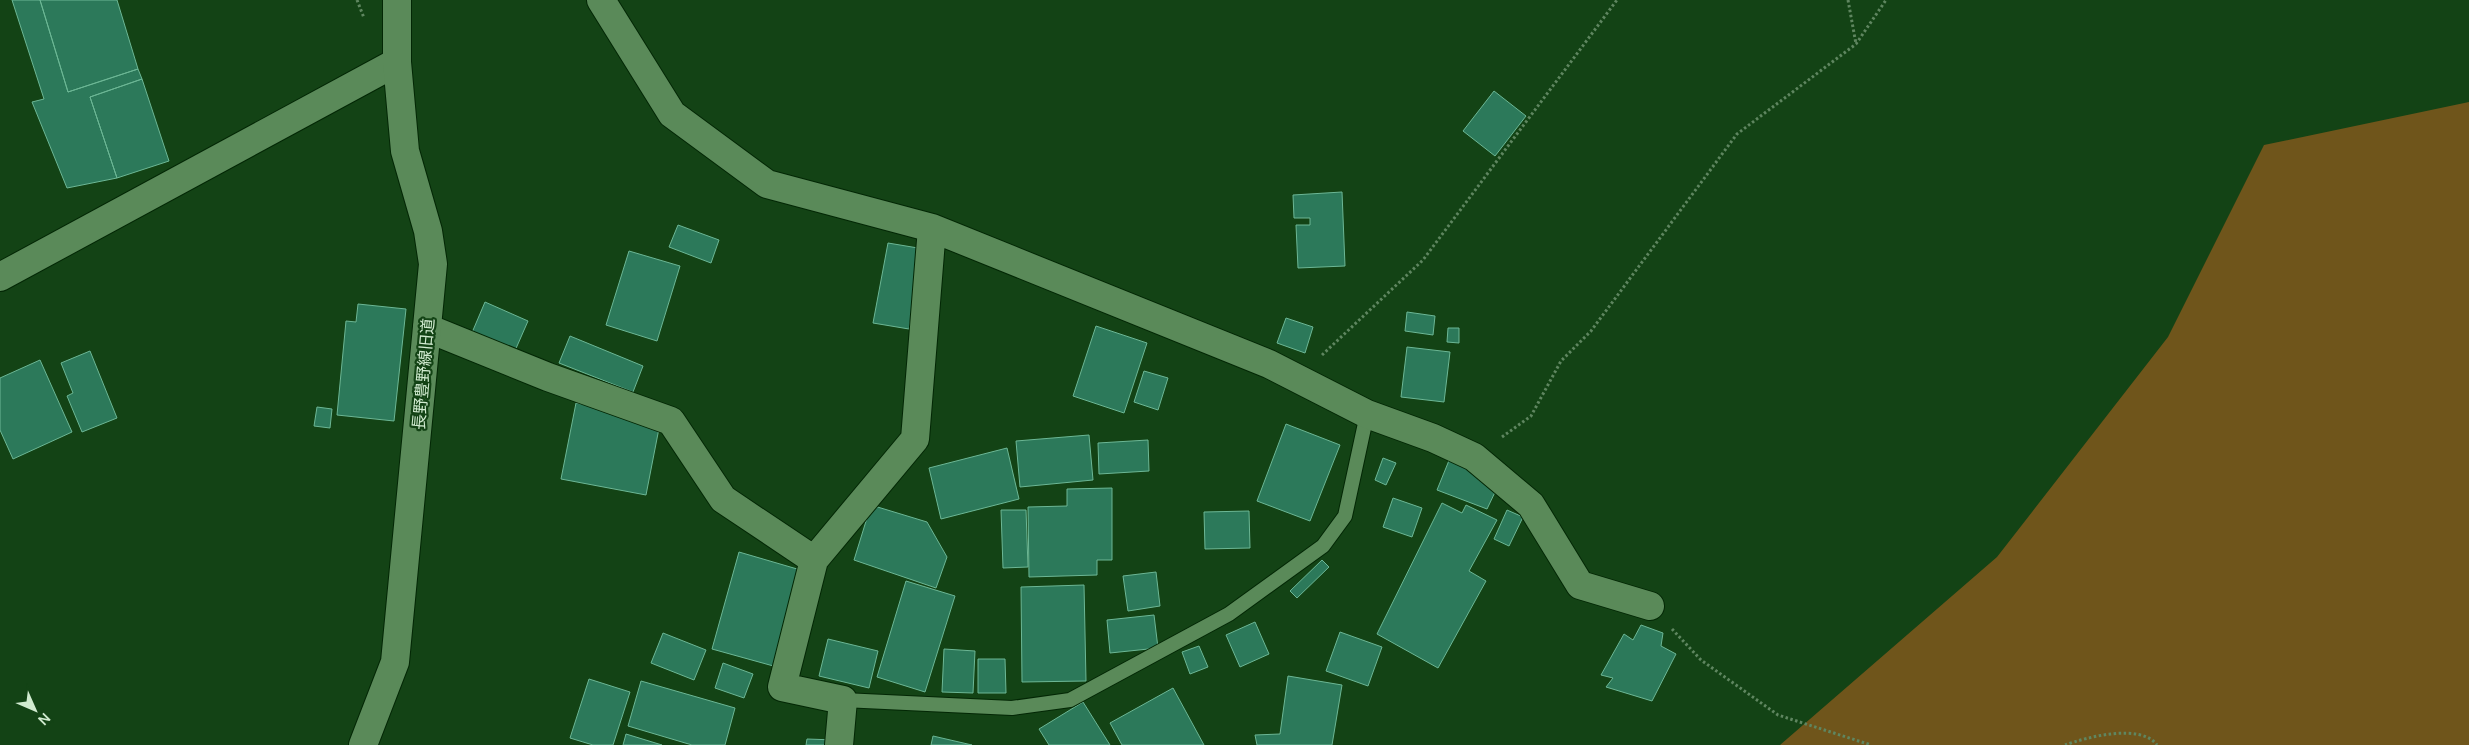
<svg xmlns="http://www.w3.org/2000/svg" width="2469" height="745" viewBox="0 0 2469 745" font-family="Manrope,'Noto Sans JP',sans-serif">
  <rect width="100%" height="100%" fill="#134315"/>
  <path fill="#6f551b" d="M 2469,102 L 2469,745 L 1780,745 L 1997,557 L 2168,337 L 2264,145 Z"/>
  <path fill="#2c795a" stroke="#6cb795" d="M 12,0 L 40,0 L 68,92 L 138,69 L 142,79 L 90,97 L 117,178 L 67,188 L 32,102 L 44,99 Z
    M 40,0 L 117,0 L 138,69 L 68,92 Z
    M 142,79 L 169,161 L 117,178 L 90,97 Z
    M 1494,91 L 1526,116 L 1495,156 L 1463,131 Z
    M 1342,192 L 1345,266 L 1298,268 L 1296,225 L 1310,225 L 1310,218 L 1294,218 L 1293,195 Z
    M 678,225 L 719,240 L 711,263 L 669,247 Z
    M 888,243 L 924,249 L 909,329 L 873,323 Z
    M 629,251 L 680,266 L 657,341 L 606,325 Z
    M 485,302 L 528,321 L 514,353 L 471,335 Z
    M 358,304 L 406,309 L 394,421 L 337,415 L 346,321 L 356,322 Z
    M 1407,312 L 1435,316 L 1433,335 L 1405,331 Z
    M 1286,318 L 1313,327 L 1305,353 L 1277,343 Z
    M 1096,326 L 1147,343 L 1124,413 L 1073,396 Z
    M 1448,328 L 1459,328 L 1459,343 L 1447,342 Z
    M 570,336 L 643,366 L 633,392 L 559,363 Z
    M 1407,347 L 1450,352 L 1444,402 L 1401,397 Z
    M 90,351 L 117,418 L 82,432 L 67,396 L 73,393 L 61,363 Z
    M 40,360 L 72,432 L 13,459 L 0,430 L 0,378 Z
    M 1144,371 L 1168,378 L 1158,410 L 1134,402 Z
    M 576,403 L 661,418 L 646,495 L 561,479 Z
    M 317,407 L 332,409 L 330,428 L 314,426 Z
    M 1286,424 L 1340,445 L 1310,521 L 1257,501 Z
    M 1089,435 L 1093,480 L 1020,487 L 1016,441 Z
    M 1148,440 L 1149,471 L 1099,474 L 1098,443 Z
    M 1007,448 L 1019,499 L 941,519 L 929,468 Z
    M 1383,458 L 1396,463 L 1386,485 L 1375,480 Z
    M 1450,458 L 1497,488 L 1487,509 L 1437,490 Z
    M 1112,488 L 1112,560 L 1097,560 L 1097,575 L 1029,577 L 1028,507 L 1067,506 L 1067,489 Z
    M 1393,498 L 1422,508 L 1412,537 L 1383,527 Z
    M 1442,503 L 1462,513 L 1466,505 L 1497,520 L 1469,571 L 1486,581 L 1438,668 L 1377,634 Z
    M 871,505 L 927,522 L 947,557 L 936,588 L 854,560 Z
    M 1001,510 L 1026,510 L 1028,567 L 1003,568 Z
    M 1507,510 L 1523,517 L 1509,546 L 1494,539 Z
    M 1249,511 L 1250,548 L 1205,549 L 1204,512 Z
    M 739,552 L 804,571 L 777,667 L 712,649 Z
    M 1322,560 L 1329,567 L 1297,598 L 1290,591 Z
    M 1156,572 L 1160,606 L 1128,611 L 1123,576 Z
    M 906,581 L 955,596 L 925,692 L 877,677 Z
    M 1084,585 L 1086,681 L 1022,682 L 1021,587 Z
    M 1154,615 L 1158,648 L 1110,653 L 1107,620 Z
    M 1255,622 L 1269,654 L 1240,667 L 1226,635 Z
    M 1641,625 L 1663,633 L 1661,646 L 1676,654 L 1652,701 L 1606,687 L 1613,678 L 1601,675 L 1624,634 L 1633,640 Z
    M 1340,632 L 1382,647 L 1368,686 L 1326,671 Z
    M 663,633 L 706,650 L 694,680 L 651,663 Z
    M 828,639 L 878,651 L 869,688 L 819,676 Z
    M 1199,646 L 1208,667 L 1190,674 L 1182,652 Z
    M 944,649 L 975,651 L 973,693 L 942,692 Z
    M 978,659 L 1005,659 L 1006,693 L 978,693 Z
    M 723,663 L 753,674 L 744,698 L 715,688 Z
    M 1288,676 L 1342,685 L 1332,745 L 1257,745 L 1255,735 L 1280,734 Z
    M 589,679 L 630,692 L 613,745 L 593,745 L 570,738 Z
    M 641,681 L 735,708 L 725,745 L 692,745 L 628,726 Z
    M 1173,688 L 1204,745 L 1122,745 L 1110,723 Z
    M 1083,702 L 1110,745 L 1049,745 L 1039,729 Z
    M 626,734 L 662,745 L 623,745 Z
    M 933,736 L 972,745 L 931,745 Z
    M 807,739 L 835,740 L 835,745 L 806,745 Z"/>
  <g fill="none" stroke-linecap="round" stroke-linejoin="round">
    <g stroke="#032705" stroke-width="16">
      <path id="service" d="M 843,700 L 1012,708 L 1070,700 L 1229,614 L 1323,546 L 1345,516 L 1367,414"/>
    </g>
    <g stroke="#032705" stroke-width="30">
      <path id="minor" d="M 601,0 L 672,114 L 767,184 L 932,228 L 1269,364 L 1367,414 L 1433,438 L 1474,457 L 1531,505 L 1580,585 L 1650,606
        M 0,277 L 397,62
        M 427,328 L 548,377 L 671,421 L 723,499 L 814,560
        M 839,745 L 843,700 L 782,687 L 814,560 L 915,439 L 932,228"/>
    </g>
    <g stroke="#032705" stroke-width="30">
      <path id="tertiary" d="M 363,745 L 395,662 L 433,264 L 428,231 L 405,151 L 397,62 L 397,0"/>
    </g>
    <path stroke="#5f8660" stroke-width="3" stroke-dasharray="2.5 2.5" stroke-linecap="butt" d="M 357,0 L 364,18
      M 1848,0 L 1856,44
      M 1322,355 L 1423,260 L 1617,0
      M 1502,437 L 1531,416 L 1561,361 L 1591,331 L 1737,134 L 1856,44 L 1886,0
      M 1672,629 L 1701,660 L 1778,715 L 1871,745
      M 2065,745 C 2087,737 2141,723 2157,745"/>
    <use href="#service" stroke="#5a8a59" stroke-width="14"/>
    <use href="#minor" stroke="#5a8a59" stroke-width="28"/>
    <use href="#tertiary" stroke="#5a8a59" stroke-width="28"/>
  </g>
  <g text-anchor="middle" dominant-baseline="central" stroke-width="4.5" stroke-linejoin="round" paint-order="stroke">
    <g font-size="16" fill="#d1ebd0" stroke="#134315">
      <text transform="translate(423 374) rotate(-85)">長野豊野線旧道</text>
    </g>
  </g>
  <g transform="translate(35 710) rotate(135)" stroke="#134315" stroke-width="4" paint-order="stroke">
  <path d="M0-4L9 19L0 12L-9 19Z" fill="#d1ebd0"/>
  <text y="-8" font-size="14" font-weight="bold" text-anchor="middle" fill="#d1ebd0">N</text>
  </g>
</svg>
